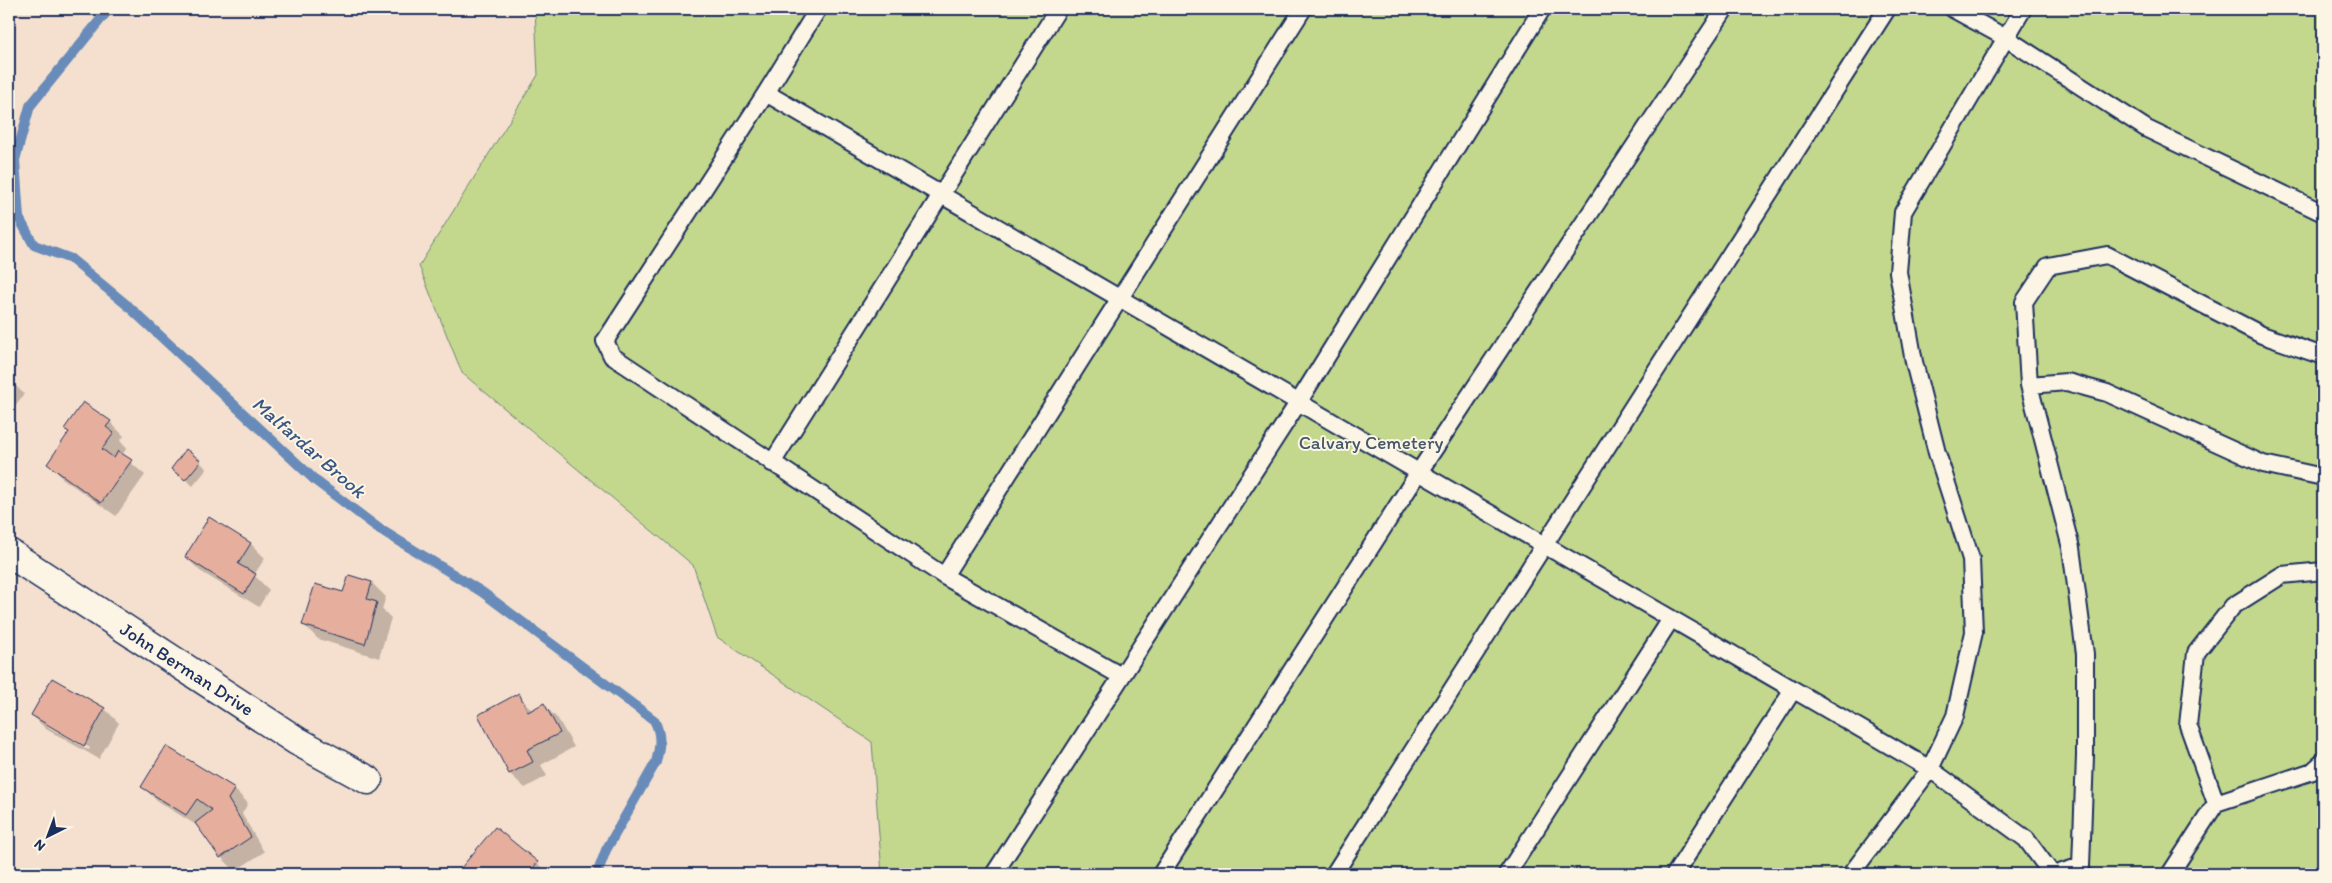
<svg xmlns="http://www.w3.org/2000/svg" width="2332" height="883" viewBox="0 0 2332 883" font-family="Itim,sans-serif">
  <rect width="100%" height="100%" fill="#f5e0cf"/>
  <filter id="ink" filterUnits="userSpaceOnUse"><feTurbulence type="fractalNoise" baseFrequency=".02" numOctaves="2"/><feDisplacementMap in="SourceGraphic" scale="10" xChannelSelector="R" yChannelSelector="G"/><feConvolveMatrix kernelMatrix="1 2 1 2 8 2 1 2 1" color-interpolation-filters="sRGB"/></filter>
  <g filter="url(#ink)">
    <path fill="#c3d88d" stroke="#6f8476" d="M 535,9 L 2323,9 L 2323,874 L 882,874 L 872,742 L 717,637 L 693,565 L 462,373 L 419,266 L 538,75 Z"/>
    <path fill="#0003" fill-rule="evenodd" d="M 9,379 L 24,394 L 9,414 Z
      M 110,422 L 124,436 L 120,441 L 127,448 L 122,455 L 145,475 L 116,516 L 62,478 L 48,463 L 70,433 L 66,429 Z
      M 200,462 L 207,469 L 193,486 L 173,469 Z
      M 209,519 L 251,544 L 265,558 L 254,575 L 269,590 L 259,607 L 200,571 L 186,557 Z
      M 372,583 L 386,597 L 382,609 L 391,618 L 379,658 L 318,639 L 304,625 L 344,594 Z
      M 52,680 L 105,709 L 119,723 L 99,759 L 46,729 L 32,715 ZM 47,723 L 90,748 L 89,750 L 47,726 Z
      M 518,695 L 533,711 L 544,705 L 558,719 L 574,747 L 541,765 L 547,776 L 525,788 L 510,774 L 479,715 Z
      M 143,787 L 234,789 L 248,803 L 242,814 L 264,852 L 235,871 L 221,857 L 201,828 L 157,801 Z
      M 537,863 L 549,874 L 469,874 L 463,868 Z"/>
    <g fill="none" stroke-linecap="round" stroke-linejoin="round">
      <path stroke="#678bb9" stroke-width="10" d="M 109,9 L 30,106 L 15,160 L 19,218 L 34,245 L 71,259 L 127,305 L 316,481 L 378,528 L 482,592 L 654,720 C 662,735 660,746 656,762 L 606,850 L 597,874"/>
    </g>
    <path fill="#e6af9d" stroke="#1b2f5e" d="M 83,402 L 111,421 L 106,427 L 114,433 L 102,449 L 114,458 L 118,451 L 132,460 L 101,503 L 47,464 L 69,432 L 64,429 Z
      M 186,449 L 201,461 L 185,480 L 171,469 Z
      M 209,517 L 251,543 L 238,564 L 256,574 L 244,594 L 185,557 Z
      M 349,575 L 372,582 L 367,599 L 377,602 L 365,644 L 302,625 L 315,584 L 343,592 Z
      M 52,678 L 105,708 L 84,746 L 31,715 Z
      M 519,693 L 528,712 L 544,703 L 560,733 L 527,750 L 533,762 L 509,774 L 478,715 Z
      M 166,746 L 235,788 L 228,799 L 251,837 L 220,858 L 195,823 L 212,810 L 197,799 L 186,815 L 141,787 Z
      M 495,827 L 538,862 L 528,874 L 469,874 L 461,868 Z"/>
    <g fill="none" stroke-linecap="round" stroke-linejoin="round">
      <g stroke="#1b2f5e" stroke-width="20">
        <path id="service" d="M 818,9 L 766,93 L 605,341 L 612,356 L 944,576 L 1121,676
          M 1953,9 L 2006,38 L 2147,129 L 2323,213
          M 766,93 L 1930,769 L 2026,839 L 2052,874
          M 2029,385 L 2067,382 L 2107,393 L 2263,464 L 2323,477
          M 772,463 L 1058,9
          M 944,576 L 1303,9
          M 2216,803 L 2188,725 L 2196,653 L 2233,606 L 2282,575 L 2323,571
          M 994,874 L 1298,403 L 1542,9
          M 1161,874 L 1419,472 L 1725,9
          M 1334,874 L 1887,9
          M 1507,874 L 1671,619
          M 1675,874 L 1793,690
          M 1851,874 L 1930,769 L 1955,716 L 1974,632 L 1971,559 L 1937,453 L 1914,362 L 1898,272 L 1903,212 L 2023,9
          M 2056,874 L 2081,866 L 2085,756 L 2085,654 L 2071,548 L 2029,385 L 2024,302 L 2048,266 L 2107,255 L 2262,335 L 2323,356
          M 2170,874 L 2216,803 L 2313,771 L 2323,762"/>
      </g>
      <g stroke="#1b2f5e" stroke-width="31">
        <path id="minor" d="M 9,553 L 297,741 L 368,780"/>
      </g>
      <use href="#service" stroke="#fcf5e5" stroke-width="16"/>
      <use href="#minor" stroke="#fcf5e5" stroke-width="28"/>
    </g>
  </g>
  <g text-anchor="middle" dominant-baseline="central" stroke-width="4" stroke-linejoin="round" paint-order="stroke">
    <g font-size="19" fill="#45596a" stroke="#fcf5e5">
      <text x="1371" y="442">Calvary Cemetery</text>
    </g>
    <g font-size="19" fill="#1b2f5e" stroke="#fcf5e5">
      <text transform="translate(187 669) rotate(33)">John Berman Drive</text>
    </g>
    <g font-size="20" font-style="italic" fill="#3a5684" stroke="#fcf5e5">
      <text transform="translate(309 447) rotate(41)">Malfardar Brook</text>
    </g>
  </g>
  <rect width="2332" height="883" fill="none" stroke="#fcf5e5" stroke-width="30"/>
  <rect x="15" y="15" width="2302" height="853" fill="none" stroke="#1b2f5e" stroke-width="2" filter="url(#ink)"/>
  <g transform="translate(48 836) rotate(222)" stroke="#fcf5e5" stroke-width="4" paint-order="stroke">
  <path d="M0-4L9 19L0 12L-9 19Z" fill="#1b2f5e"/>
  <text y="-8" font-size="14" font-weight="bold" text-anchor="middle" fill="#1b2f5e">N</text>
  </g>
</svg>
